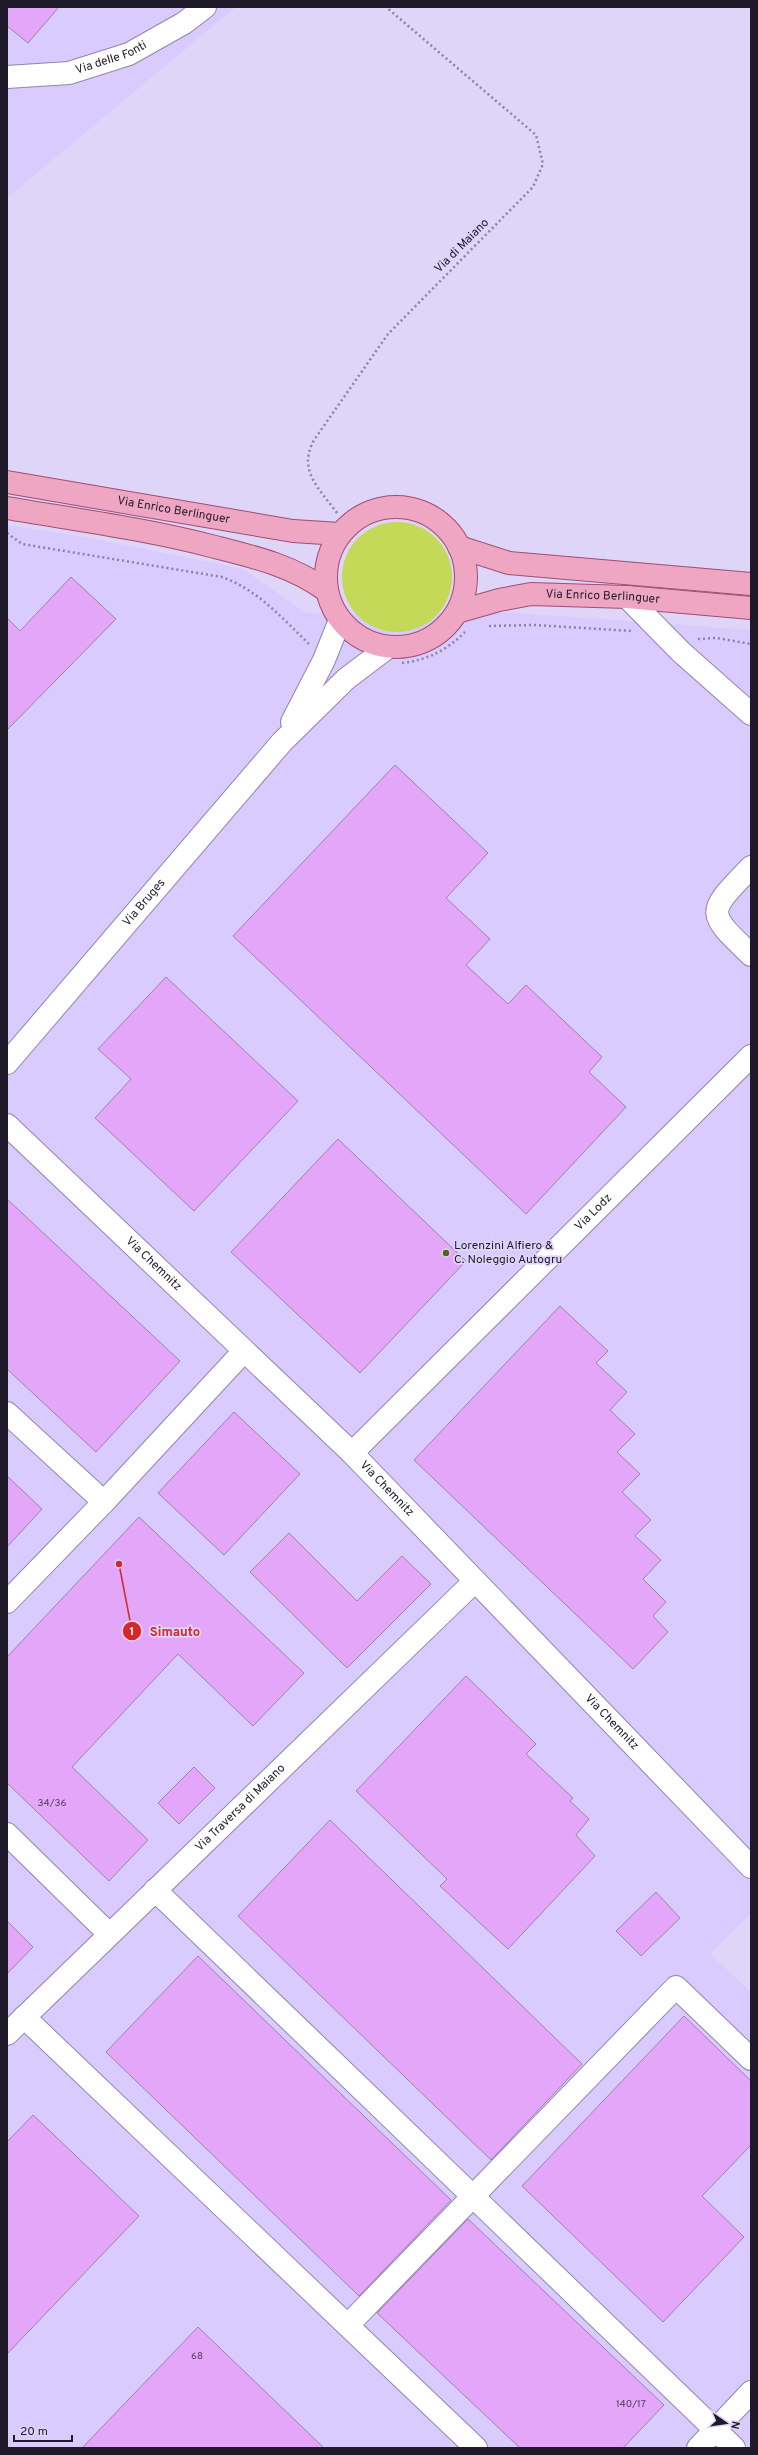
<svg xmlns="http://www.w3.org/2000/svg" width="758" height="2455" viewBox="0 0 758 2455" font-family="Overpass,sans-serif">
  <rect width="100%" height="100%" fill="#dfd5f9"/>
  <path fill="#d9cbfe" d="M 7,7 L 236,7 L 7,198 Z
    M 7,525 L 90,538 L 243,569 L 306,613 L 516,613 L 751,630 L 751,1913 L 710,1954 L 751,1992 L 751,2448 L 7,2448 Z"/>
  <path fill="#c4d958" d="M342 577a55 55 0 1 1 110 0a55 55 0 1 1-110 0Z"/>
  <path fill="#e3a6f8" stroke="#9e83a8" d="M 7,7 L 59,7 L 28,43 L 7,26 Z
    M 71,577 L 116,619 L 7,730 L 7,618 L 20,631 Z
    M 395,765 L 488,853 L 446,898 L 490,939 L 466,965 L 508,1004 L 526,985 L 602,1057 L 589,1072 L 626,1107 L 526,1214 L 233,936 Z
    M 166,977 L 298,1101 L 194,1211 L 95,1118 L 131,1079 L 98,1049 Z
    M 338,1139 L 466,1261 L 360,1373 L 231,1252 Z
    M 7,1199 L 180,1361 L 96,1452 L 7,1369 Z
    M 560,1306 L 608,1351 L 596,1363 L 627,1392 L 610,1410 L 635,1434 L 617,1452 L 640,1474 L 622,1492 L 651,1520 L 635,1536 L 661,1560 L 643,1579 L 666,1602 L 653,1616 L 668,1632 L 633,1669 L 414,1460 Z
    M 234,1412 L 300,1474 L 224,1555 L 158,1493 Z
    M 7,1476 L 42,1509 L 7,1547 Z
    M 139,1517 L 304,1673 L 253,1726 L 178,1654 L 72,1767 L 148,1840 L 109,1881 L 7,1783 L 7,1657 Z
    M 289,1533 L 357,1601 L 402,1556 L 431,1584 L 347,1668 L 250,1572 Z
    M 466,1676 L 536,1744 L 526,1754 L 573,1798 L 570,1801 L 589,1819 L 576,1835 L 595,1856 L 508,1949 L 440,1886 L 447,1879 L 356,1791 Z
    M 194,1767 L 215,1788 L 179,1824 L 158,1803 Z
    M 330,1820 L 582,2064 L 491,2160 L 238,1916 Z
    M 656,1892 L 680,1918 L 641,1956 L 616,1931 Z
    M 7,1921 L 33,1947 L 7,1974 Z
    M 198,1956 L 451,2200 L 359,2296 L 106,2052 Z
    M 684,2016 L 751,2081 L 751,2145 L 702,2196 L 744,2237 L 663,2322 L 522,2186 Z
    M 33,2115 L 139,2216 L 7,2354 L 7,2142 Z
    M 468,2219 L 664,2405 L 623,2448 L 520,2448 L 377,2313 Z
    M 198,2327 L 324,2448 L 82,2448 Z"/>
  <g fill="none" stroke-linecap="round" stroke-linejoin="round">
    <g stroke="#9185ae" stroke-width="24">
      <g id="minor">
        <path id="s1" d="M 7,77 L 69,73 L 129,54 L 184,23 L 205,7"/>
        <path d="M 627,597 L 681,652 L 751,714"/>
        <path d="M 292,722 L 324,660 L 340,620"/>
        <path d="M 751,867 C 707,913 705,911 751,955"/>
        <path id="s2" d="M 7,1063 L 282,742 L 346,679 L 387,648"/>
        <path id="s3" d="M 7,1125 L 352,1453 L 751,1867"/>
        <path d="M 7,1413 L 104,1502"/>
        <path id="s4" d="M 352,1453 L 751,1056"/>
        <path d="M 7,1602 L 104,1502 L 244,1351"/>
        <path d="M 7,1834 L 109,1934"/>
        <path d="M 155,1890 L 734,2448"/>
        <path d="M 24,2017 L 476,2448"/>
        <path id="s5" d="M 7,2034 L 474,1582"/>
        <path d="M 348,2325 L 676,1987 L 751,2059"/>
        <path d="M 698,2448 L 751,2392"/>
      </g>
    </g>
    <g stroke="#9e4e72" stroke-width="24">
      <g id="major">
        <path id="s6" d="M 7,482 L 293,531 L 340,534"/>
        <circle cx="396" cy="577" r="70"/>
        <path d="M 7,508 C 77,520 147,529 215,547 C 255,557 293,566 327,591"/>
        <path d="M 459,547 L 509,563 L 751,584"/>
        <path id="s7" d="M 457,612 L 499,600 L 531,594 L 627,597 L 751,608"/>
      </g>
    </g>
    <path stroke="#8b839e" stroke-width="2.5" stroke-dasharray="2 3" stroke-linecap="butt" d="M 337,513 C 320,489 297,471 314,440 L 388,334 L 533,187 L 543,164 L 536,135 L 386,7
      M 7,533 L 22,544 L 222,577 C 258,590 282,618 309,644
      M 489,626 L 534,625 L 632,631
      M 698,639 L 717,638 L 751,644
      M 402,663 C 428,660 447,650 465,632"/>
    <use href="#minor" stroke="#fff" stroke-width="22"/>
    <use href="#major" stroke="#eea6c2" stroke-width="22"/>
  </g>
  <circle fill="#576304" stroke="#dfd5f9" stroke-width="1.5" cx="446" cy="1253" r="4"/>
  <g text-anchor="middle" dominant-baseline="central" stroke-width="3.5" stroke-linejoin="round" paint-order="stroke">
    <g font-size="10" fill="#503d5e">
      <text x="52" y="1803">34/36</text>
      <text x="197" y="2356">68</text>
      <text x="631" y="2404">140/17</text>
    </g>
    <g font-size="12" fill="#1f1a2a" stroke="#dfd5f9">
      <text stroke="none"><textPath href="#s1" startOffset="107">Via delle Fonti</textPath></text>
      <text transform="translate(462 246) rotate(-45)">Via di Maiano</text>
      <text stroke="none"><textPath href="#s6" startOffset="169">Via Enrico Berlinguer</textPath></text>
      <text stroke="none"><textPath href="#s7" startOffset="148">Via Enrico Berlinguer</textPath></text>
      <text stroke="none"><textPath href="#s2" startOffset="211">Via Bruges</textPath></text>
      <text stroke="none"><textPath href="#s4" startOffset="341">Via Lodz</textPath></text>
      <text stroke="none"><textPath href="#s3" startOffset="202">Via Chemnitz</textPath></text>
      <text stroke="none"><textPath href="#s3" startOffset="526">Via Chemnitz</textPath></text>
      <text stroke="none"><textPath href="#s3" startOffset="850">Via Chemnitz</textPath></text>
      <text stroke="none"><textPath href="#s5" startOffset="325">Via Traversa di Maiano</textPath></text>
    </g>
    <g font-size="12" fill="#1f1a2a" stroke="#dfd5f9" text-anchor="start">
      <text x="454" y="1246">Lorenzini Alfiero &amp;<tspan x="454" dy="14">C. Noleggio Autogru</tspan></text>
    </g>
  </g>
  <path fill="none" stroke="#d62828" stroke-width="1.5" d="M119 1564L132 1631"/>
  <g fill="#d62828" stroke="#dfd5f9" stroke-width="1.5">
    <circle cx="119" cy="1564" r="4"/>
    <circle cx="132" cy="1631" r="10"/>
  </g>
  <g font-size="12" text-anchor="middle" font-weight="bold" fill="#fff">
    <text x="132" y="1635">1</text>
  </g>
  <g font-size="13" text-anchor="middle" font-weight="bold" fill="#d62828" stroke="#dfd5f9" stroke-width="3.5" stroke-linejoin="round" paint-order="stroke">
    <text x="175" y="1636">Simauto</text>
  </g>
  <rect width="758" height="2455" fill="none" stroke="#1f1a2a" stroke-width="16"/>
  <g transform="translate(726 2423) rotate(103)" stroke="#dfd5f9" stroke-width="3" paint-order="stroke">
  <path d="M0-3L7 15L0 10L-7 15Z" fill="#1f1a2a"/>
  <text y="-6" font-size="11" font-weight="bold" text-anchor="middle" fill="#1f1a2a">N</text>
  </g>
  <path d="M14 2435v6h58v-6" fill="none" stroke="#1f1a2a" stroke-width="2"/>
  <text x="20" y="2435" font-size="12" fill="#1f1a2a" stroke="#dfd5f9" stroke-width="3" paint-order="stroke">20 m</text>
</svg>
